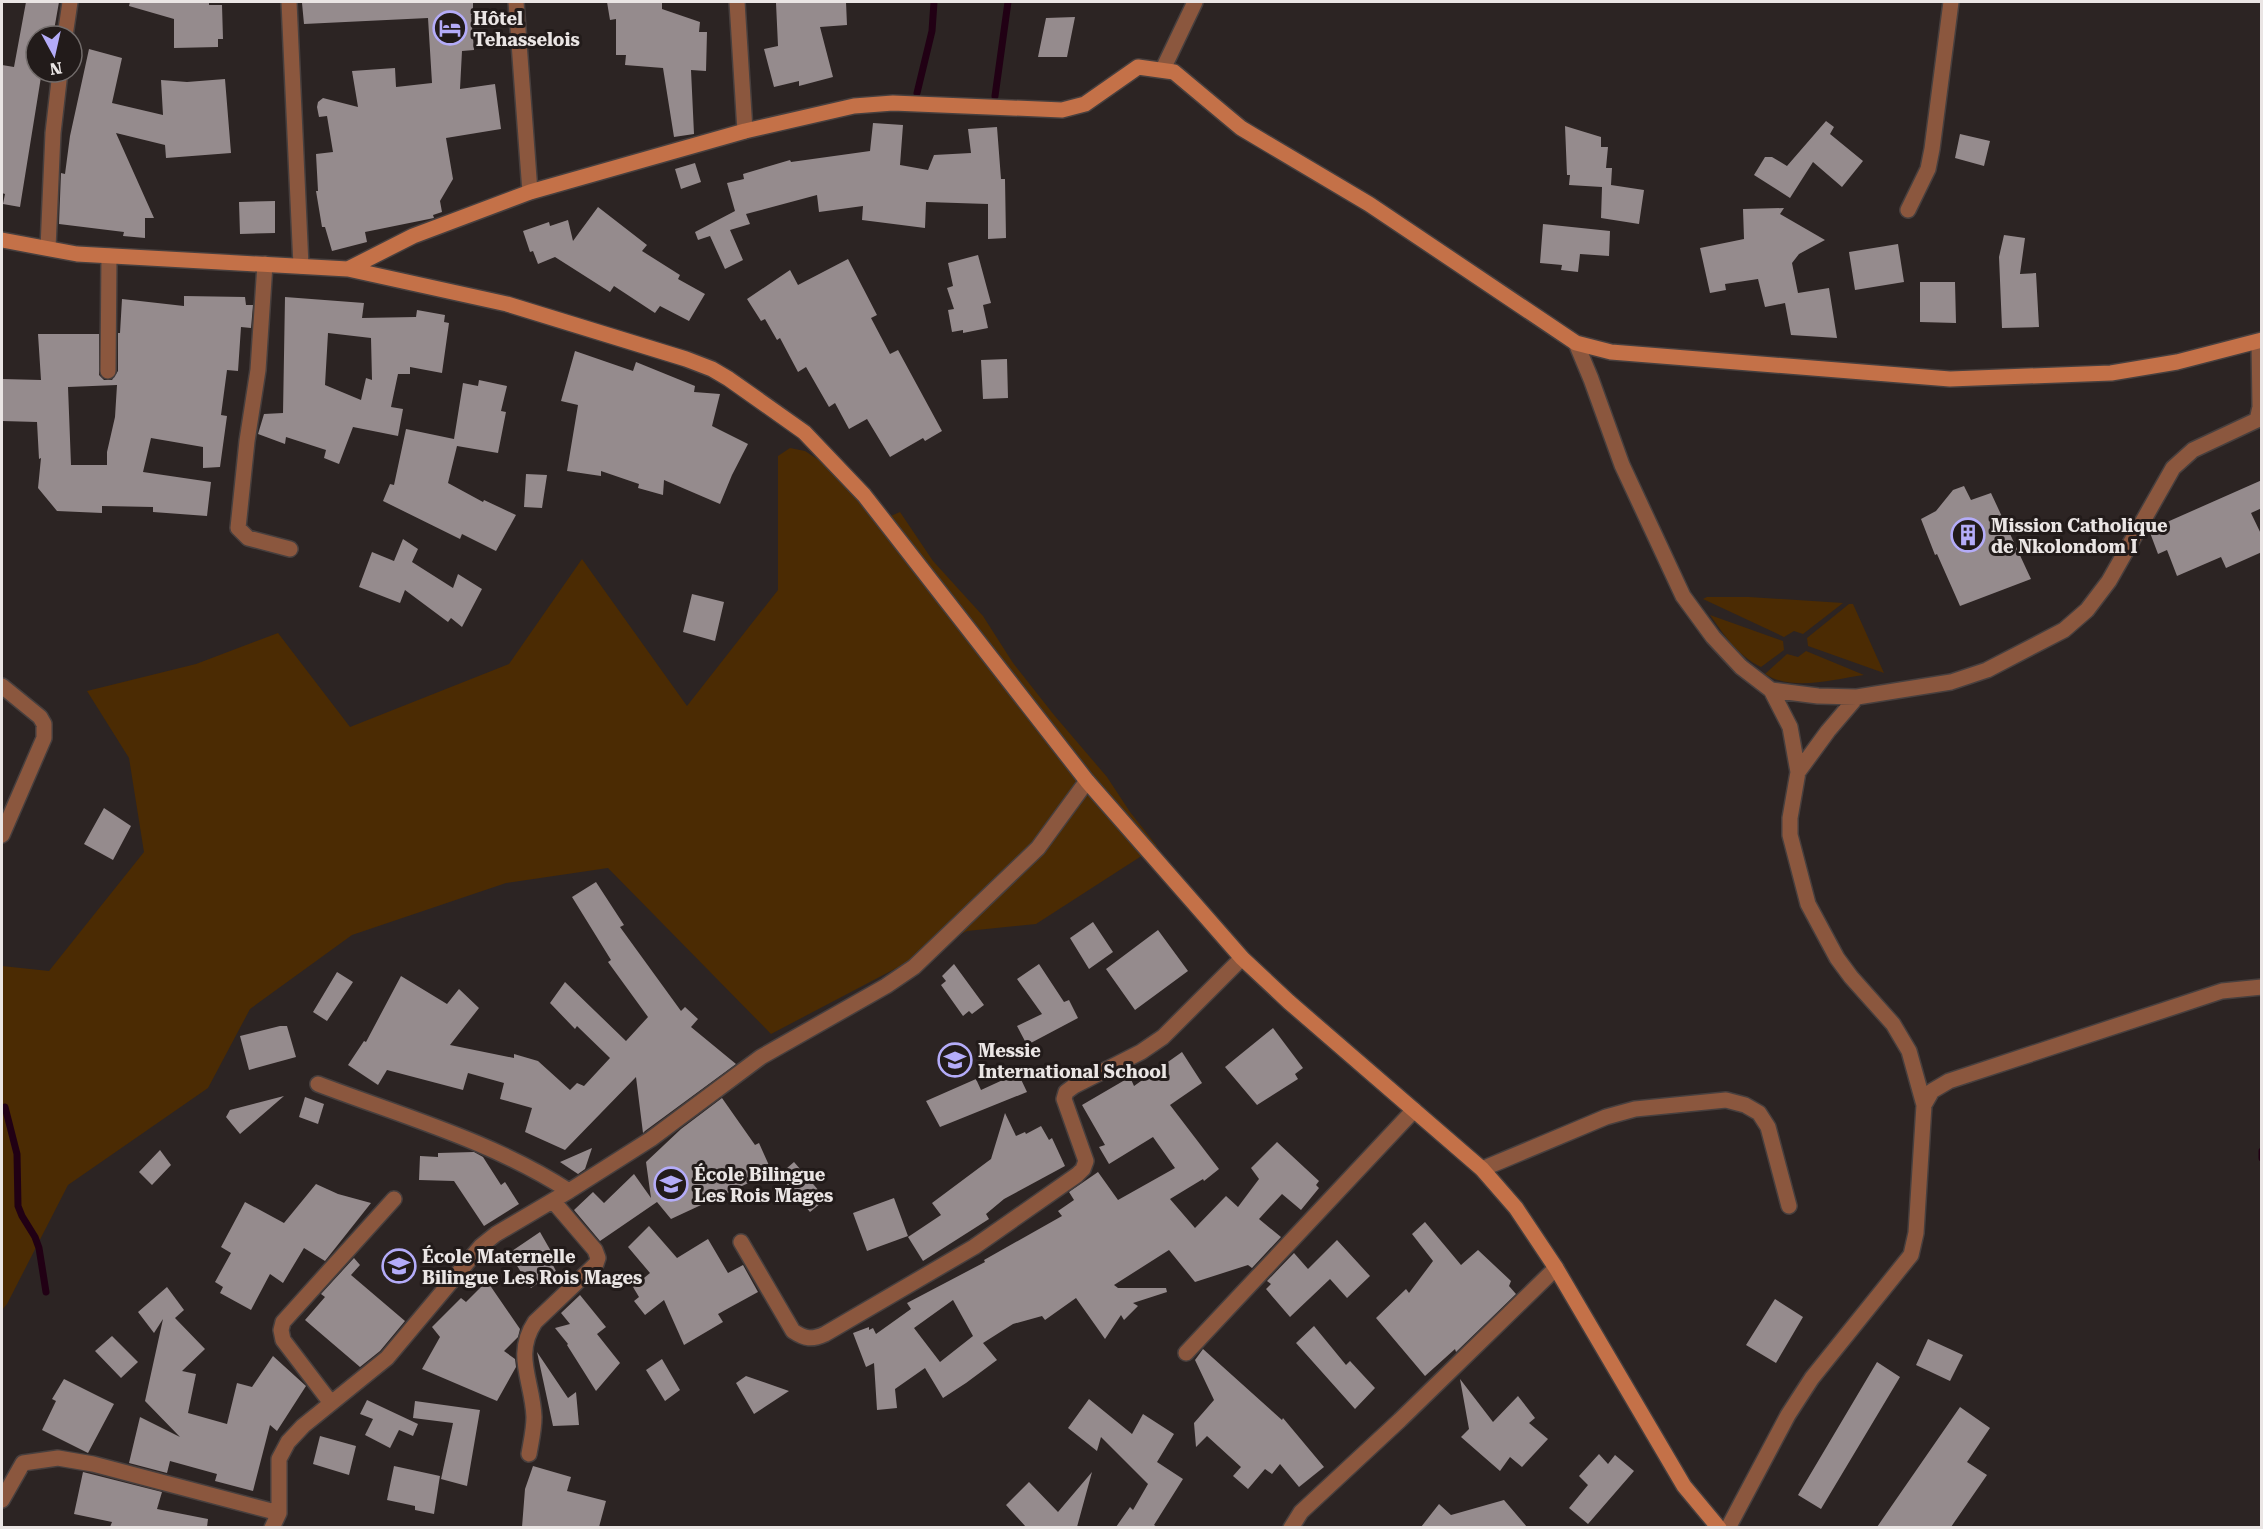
<svg xmlns="http://www.w3.org/2000/svg" width="2263" height="1529" viewBox="0 0 2263 1529" font-family="'Roboto Serif',serif">
  <rect width="100%" height="100%" fill="#2c2423"/>
  <path fill="#4b2b03" d="M 790,448 L 805,451 L 822,462 L 877,522 L 900,512 L 933,561 L 983,616 L 1013,663 L 1054,715 L 1107,777 L 1130,812 L 1157,846 L 1036,924 L 967,931 L 771,1034 L 608,868 L 506,883 L 352,935 L 250,1009 L 208,1088 L 68,1185 L 7,1304 L 2,1310 L 2,966 L 49,971 L 144,852 L 129,758 L 87,691 L 196,664 L 278,633 L 350,727 L 509,664 L 582,559 L 687,706 L 778,590 L 778,456 Z
    M 1707,597 L 1749,597 L 1843,603 L 1803,634 L 1794,631 L 1784,637 L 1703,599 Z
    M 1849,604 L 1853,604 L 1884,673 L 1808,646 L 1807,638 Z
    M 1710,615 L 1783,641 L 1784,650 L 1761,667 C 1738,656 1724,635 1710,615 Z
    M 1806,651 L 1864,675 C 1834,679 1793,692 1765,674 L 1787,654 L 1798,657 Z"/>
  <g fill="none" stroke-linecap="round" stroke-linejoin="round">
    <path stroke="#210014" stroke-width="7" d="M 917,93 L 932,31 L 934,2
      M 995,96 L 1008,2
      M 5,1107 L 17,1154 L 18,1206 L 22,1216 L 35,1237 L 39,1248 L 46,1292
      M 2262,1151 L 2262,1158"/>
  </g>
  <path fill="#958b8d" fill-rule="evenodd" d="M 26,2 L 59,2 L 53,36 L 36,36 L 36,76 L 41,77 L 20,207 L 3,204 L 5,194 L 2,193 L 2,65 L 14,67 Z
    M 130,2 L 209,2 L 209,5 L 222,5 L 223,39 L 218,39 L 218,47 L 174,48 L 174,19 L 129,6 Z
    M 321,2 L 473,2 L 473,15 L 471,15 L 474,50 L 462,51 L 460,89 L 495,84 L 501,129 L 446,138 L 453,179 L 440,201 L 442,212 L 433,215 L 434,218 L 365,232 L 367,242 L 332,251 L 325,227 L 322,227 L 316,191 L 318,191 L 316,154 L 333,152 L 327,116 L 319,117 L 317,107 L 318,102 L 323,98 L 358,107 L 352,71 L 395,68 L 396,87 L 432,83 L 428,18 L 304,24 L 302,3 Z
    M 607,2 L 662,2 L 662,9 L 700,22 L 699,32 L 707,32 L 706,71 L 691,70 L 694,134 L 674,137 L 663,68 L 625,65 L 626,55 L 616,55 L 616,19 L 610,20 Z
    M 808,2 L 846,2 L 847,25 L 820,27 L 833,77 L 799,86 L 799,81 L 774,87 L 764,49 L 778,46 L 776,3 Z
    M 1075,17 L 1067,57 L 1038,57 L 1046,18 Z
    M 89,49 L 122,58 L 112,103 L 163,115 L 161,80 L 187,82 L 225,79 L 231,153 L 166,158 L 165,145 L 116,133 L 154,218 L 145,218 L 145,238 L 123,236 L 124,232 L 59,224 L 61,173 L 65,174 L 70,136 Z
    M 1826,121 L 1834,127 L 1830,134 L 1863,161 L 1842,187 L 1813,162 L 1790,198 L 1754,175 L 1765,157 L 1772,157 L 1787,166 Z
    M 873,123 L 903,125 L 900,165 L 928,170 L 934,155 L 971,153 L 968,129 L 997,127 L 1001,179 L 1005,179 L 1006,238 L 988,239 L 988,204 L 926,202 L 925,228 L 862,220 L 863,206 L 819,212 L 817,195 L 746,214 L 750,224 L 730,230 L 743,260 L 725,269 L 710,236 L 698,240 L 695,232 L 735,211 L 727,183 L 744,179 L 743,174 L 790,160 L 791,162 L 870,151 Z
    M 1565,126 L 1601,137 L 1601,147 L 1608,147 L 1606,168 L 1612,168 L 1611,185 L 1644,190 L 1639,224 L 1601,218 L 1602,187 L 1569,185 L 1570,175 L 1567,175 Z
    M 1960,134 L 1990,141 L 1984,166 L 1955,158 Z
    M 695,163 L 701,182 L 681,189 L 675,169 Z
    M 275,201 L 275,233 L 240,234 L 239,202 Z
    M 598,207 L 647,245 L 642,251 L 680,275 L 678,279 L 705,294 L 689,321 L 660,306 L 655,313 L 614,286 L 610,292 L 555,257 L 538,264 L 533,251 L 530,252 L 523,231 L 549,222 L 550,226 L 568,220 L 573,241 Z
    M 1784,208 L 1780,214 L 1825,240 L 1799,254 L 1792,263 L 1798,293 L 1829,288 L 1837,338 L 1791,335 L 1785,303 L 1765,307 L 1758,279 L 1725,284 L 1726,290 L 1710,293 L 1700,248 L 1744,239 L 1743,209 Z
    M 1543,224 L 1610,231 L 1609,256 L 1580,254 L 1578,272 L 1561,270 L 1562,265 L 1540,263 Z
    M 2004,235 L 2025,238 L 2020,274 L 2036,273 L 2039,327 L 2002,328 L 1999,257 Z
    M 1898,244 L 1904,282 L 1855,290 L 1849,252 Z
    M 978,255 L 991,303 L 983,305 L 988,328 L 963,333 L 963,330 L 952,332 L 948,310 L 954,309 L 947,288 L 953,286 L 948,263 Z
    M 848,259 L 877,315 L 871,318 L 890,354 L 898,350 L 942,431 L 925,441 L 923,438 L 890,457 L 867,419 L 849,429 L 835,403 L 829,407 L 806,367 L 798,372 L 780,338 L 777,340 L 765,319 L 761,321 L 747,299 L 790,270 L 798,285 Z
    M 1920,282 L 1955,282 L 1956,323 L 1920,322 Z
    M 184,296 L 245,297 L 246,305 L 253,305 L 251,328 L 241,327 L 238,371 L 227,370 L 221,415 L 227,416 L 220,467 L 203,468 L 203,447 L 151,438 L 143,472 L 211,482 L 207,516 L 153,512 L 153,507 L 102,506 L 102,513 L 57,511 L 38,488 L 41,458 L 39,459 L 37,422 L 2,421 L 2,379 L 41,380 L 38,334 L 99,334 L 99,375 L 104,380 L 112,380 L 118,371 L 118,333 L 120,333 L 122,299 L 184,306 ZM 117,385 L 115,417 L 107,452 L 107,465 L 71,465 L 68,387 Z
    M 285,297 L 364,303 L 362,318 L 416,317 L 417,310 L 445,315 L 444,322 L 449,323 L 442,373 L 410,367 L 410,374 L 398,374 L 391,407 L 403,409 L 398,436 L 353,427 L 339,464 L 324,458 L 326,450 L 286,437 L 285,444 L 258,434 L 264,414 L 283,413 ZM 328,333 L 371,338 L 372,380 L 366,378 L 361,400 L 325,385 Z
    M 575,351 L 633,371 L 636,362 L 695,386 L 694,392 L 720,394 L 712,426 L 748,444 L 732,475 L 720,504 L 664,480 L 663,495 L 638,488 L 639,484 L 601,471 L 601,476 L 567,471 L 578,405 L 561,401 Z
    M 1007,359 L 1008,398 L 983,399 L 981,360 Z
    M 479,380 L 507,386 L 501,411 L 506,412 L 498,453 L 457,446 L 448,483 L 483,502 L 484,500 L 516,515 L 496,551 L 462,534 L 460,539 L 383,501 L 390,484 L 394,485 L 406,429 L 454,439 L 463,383 L 478,386 Z
    M 526,474 L 547,475 L 542,508 L 524,507 Z
    M 2262,480 L 2262,508 L 2251,513 L 2262,536 L 2262,552 L 2226,568 L 2221,557 L 2177,576 L 2167,550 L 2158,554 L 2149,530 Z
    M 1964,486 L 1971,500 L 1991,493 L 2031,579 L 1960,606 L 1937,554 L 1935,555 L 1921,519 L 1936,511 L 1953,490 Z
    M 403,539 L 418,549 L 412,562 L 453,588 L 458,574 L 482,589 L 462,627 L 451,618 L 448,622 L 405,590 L 400,603 L 359,587 L 372,552 L 394,561 Z
    M 692,594 L 724,602 L 715,641 L 683,632 Z
    M 104,808 L 131,826 L 113,860 L 84,844 Z
    M 596,882 L 624,925 L 620,927 L 681,1011 L 685,1007 L 698,1019 L 691,1027 L 736,1064 L 645,1131 L 643,1133 L 636,1077 L 565,1150 L 525,1132 L 532,1108 L 500,1099 L 504,1083 L 468,1073 L 463,1090 L 387,1070 L 378,1085 L 348,1065 L 364,1041 L 366,1042 L 401,976 L 447,1004 L 459,989 L 479,1008 L 450,1045 L 514,1058 L 514,1054 L 538,1061 L 570,1090 L 577,1083 L 584,1086 L 610,1058 L 577,1026 L 575,1029 L 550,1003 L 565,982 L 626,1041 L 648,1017 L 608,962 L 611,960 L 572,897 Z
    M 1093,922 L 1113,952 L 1089,969 L 1070,938 Z
    M 1158,930 L 1188,971 L 1135,1010 L 1106,969 Z
    M 954,964 L 984,1005 L 972,1014 L 969,1011 L 963,1016 L 941,985 L 946,981 L 942,976 Z
    M 1039,964 L 1064,1002 L 1069,1000 L 1078,1018 L 1027,1045 L 1017,1026 L 1042,1014 L 1017,979 Z
    M 337,972 L 353,982 L 327,1021 L 313,1012 Z
    M 280,1026 L 287,1026 L 296,1057 L 249,1070 L 240,1036 Z
    M 1273,1028 L 1303,1068 L 1295,1074 L 1298,1079 L 1257,1105 L 1225,1067 Z
    M 1182,1052 L 1202,1083 L 1170,1105 L 1219,1169 L 1204,1181 L 1203,1179 L 1170,1199 L 1195,1228 L 1226,1196 L 1238,1207 L 1259,1179 L 1251,1168 L 1277,1142 L 1319,1181 L 1316,1185 L 1319,1188 L 1301,1210 L 1282,1194 L 1259,1219 L 1281,1237 L 1252,1268 L 1248,1265 L 1195,1282 L 1169,1250 L 1114,1285 L 1118,1288 L 1166,1288 L 1167,1292 L 1133,1303 L 1138,1306 L 1124,1320 L 1121,1315 L 1105,1339 L 1076,1298 L 1045,1320 L 1042,1316 L 1013,1324 L 983,1343 L 997,1360 L 966,1383 L 943,1398 L 925,1368 L 895,1389 L 897,1408 L 877,1410 L 874,1363 L 866,1367 L 853,1333 L 869,1327 L 869,1330 L 873,1328 L 876,1334 L 911,1309 L 907,1303 L 985,1262 L 984,1260 L 1062,1216 L 1058,1211 L 1074,1200 L 1069,1192 L 1098,1172 L 1118,1200 L 1175,1168 L 1153,1137 L 1109,1164 L 1099,1147 L 1105,1145 L 1082,1105 L 1130,1077 L 1134,1086 ZM 953,1300 L 973,1336 L 940,1362 L 914,1328 Z
    M 1018,1073 L 1027,1092 L 940,1127 L 926,1101 L 976,1079 L 981,1090 Z
    M 284,1096 L 240,1134 L 226,1117 L 230,1110 Z
    M 305,1097 L 324,1104 L 318,1124 L 299,1117 Z
    M 722,1098 L 755,1145 L 759,1143 L 772,1172 L 671,1219 L 657,1202 L 600,1241 L 574,1210 L 593,1192 L 604,1203 L 634,1174 L 651,1198 L 646,1162 L 681,1129 Z
    M 1005,1113 L 1016,1136 L 1025,1132 L 1026,1134 L 1041,1126 L 1049,1140 L 1052,1138 L 1065,1166 L 1004,1199 L 986,1214 L 989,1219 L 923,1261 L 908,1237 L 941,1215 L 932,1203 L 991,1159 Z
    M 592,1148 L 585,1169 L 578,1174 L 560,1162 Z
    M 160,1150 L 171,1165 L 152,1185 L 139,1172 Z
    M 474,1152 L 483,1157 L 501,1185 L 505,1182 L 519,1204 L 484,1226 L 454,1181 L 419,1180 L 420,1156 L 438,1157 L 438,1153 Z
    M 794,1162 L 826,1199 L 810,1212 L 779,1175 Z
    M 316,1184 L 338,1194 L 371,1203 L 325,1261 L 304,1248 L 283,1283 L 270,1274 L 251,1310 L 220,1293 L 223,1287 L 215,1282 L 231,1253 L 221,1247 L 245,1202 L 284,1223 Z
    M 894,1198 L 908,1236 L 867,1251 L 853,1213 Z
    M 1425,1222 L 1461,1265 L 1478,1250 L 1511,1281 L 1509,1286 L 1516,1294 L 1456,1352 L 1455,1349 L 1425,1376 L 1376,1318 L 1406,1289 L 1409,1293 L 1433,1261 L 1412,1234 Z
    M 649,1226 L 677,1258 L 708,1239 L 728,1273 L 743,1265 L 758,1292 L 718,1314 L 723,1322 L 684,1345 L 664,1300 L 645,1315 L 634,1301 L 639,1297 L 633,1287 L 650,1273 L 628,1247 Z
    M 540,1232 L 552,1253 L 548,1256 L 556,1271 L 531,1288 L 509,1253 Z
    M 1337,1240 L 1370,1276 L 1347,1298 L 1330,1279 L 1290,1317 L 1266,1289 L 1271,1284 L 1267,1281 L 1294,1253 L 1308,1269 Z
    M 354,1258 L 360,1265 L 351,1275 L 405,1321 L 380,1351 L 360,1367 L 305,1320 L 325,1297 L 321,1294 Z
    M 487,1281 L 520,1329 L 518,1337 L 504,1351 L 515,1359 L 516,1367 L 497,1401 L 422,1369 L 440,1337 L 432,1327 L 461,1298 L 466,1302 Z
    M 167,1287 L 184,1310 L 175,1318 L 205,1349 L 182,1371 L 196,1374 L 188,1413 L 227,1424 L 237,1383 L 252,1387 L 273,1356 L 306,1386 L 277,1431 L 270,1425 L 253,1491 L 215,1481 L 217,1474 L 170,1461 L 167,1473 L 129,1463 L 140,1417 L 180,1437 L 145,1401 L 163,1319 L 154,1333 L 138,1312 Z
    M 580,1295 L 606,1327 L 597,1334 L 620,1363 L 596,1391 L 567,1345 L 568,1344 L 555,1328 L 570,1324 L 561,1313 Z
    M 1775,1299 L 1803,1317 L 1776,1363 L 1746,1345 Z
    M 1314,1326 L 1346,1365 L 1350,1361 L 1375,1388 L 1355,1409 L 1296,1343 Z
    M 112,1336 L 138,1362 L 121,1378 L 95,1351 Z
    M 1928,1339 L 1963,1355 L 1950,1381 L 1916,1365 Z
    M 1203,1349 L 1282,1420 L 1283,1418 L 1324,1467 L 1299,1487 L 1280,1464 L 1272,1474 L 1265,1469 L 1248,1489 L 1233,1476 L 1241,1467 L 1207,1436 L 1196,1447 L 1194,1423 L 1214,1400 L 1195,1360 Z
    M 537,1352 L 568,1398 L 576,1392 L 579,1425 L 553,1426 Z
    M 662,1359 L 680,1390 L 665,1401 L 646,1370 Z
    M 1877,1362 L 1900,1377 L 1821,1509 L 1798,1495 Z
    M 746,1376 L 789,1391 L 754,1414 L 736,1383 Z
    M 64,1379 L 114,1404 L 88,1453 L 42,1430 L 56,1401 L 52,1399 Z
    M 1460,1379 L 1493,1422 L 1518,1396 L 1535,1418 L 1529,1423 L 1548,1439 L 1522,1467 L 1510,1457 L 1500,1471 L 1461,1437 L 1469,1429 Z
    M 1089,1399 L 1132,1434 L 1143,1414 L 1174,1434 L 1157,1462 L 1183,1479 L 1154,1525 L 1157,1527 L 1116,1527 L 1130,1507 L 1133,1510 L 1148,1484 L 1101,1437 L 1097,1451 L 1068,1428 Z
    M 367,1400 L 418,1424 L 413,1436 L 399,1430 L 390,1448 L 365,1435 L 373,1419 L 360,1414 Z
    M 415,1401 L 480,1410 L 467,1486 L 441,1479 L 453,1423 L 413,1418 Z
    M 1960,1407 L 1990,1428 L 1967,1462 L 1987,1475 L 1951,1527 L 1877,1527 Z
    M 320,1436 L 356,1446 L 349,1475 L 313,1464 Z
    M 1599,1454 L 1608,1464 L 1615,1455 L 1634,1471 L 1588,1524 L 1569,1508 L 1588,1485 L 1579,1476 Z
    M 394,1466 L 440,1476 L 434,1514 L 415,1510 L 415,1506 L 387,1500 Z
    M 533,1466 L 571,1477 L 567,1491 L 606,1501 L 599,1527 L 522,1527 L 525,1489 Z
    M 83,1472 L 162,1492 L 157,1509 L 208,1519 L 207,1527 L 110,1527 L 112,1522 L 74,1514 Z
    M 1092,1472 L 1077,1527 L 1026,1527 L 1006,1505 L 1029,1482 L 1058,1512 Z
    M 1504,1500 L 1527,1527 L 1421,1527 L 1439,1504 L 1451,1515 Z"/>
  <g fill="none" stroke-linecap="round" stroke-linejoin="round">
    <g stroke="#473f3e" stroke-width="18">
      <path id="street" d="M 289,2 L 301,266
        M 516,2 L 530,192
        M 737,2 L 745,131
        M 65,36 L 70,2
        M 1163,69 L 1195,2
        M 1908,210 L 1928,169 L 1932,149 L 1951,2
        M 48,248 L 53,133 L 60,72
        M 265,264 L 258,370 L 247,441 L 238,528 L 248,538 L 290,549
        M 1576,343 L 1591,379 L 1622,465 L 1683,596 L 1713,637 L 1741,667 L 1771,690 L 1790,727 L 1798,772 L 1790,818 L 1790,835 L 1808,904 L 1837,958 L 1851,977 L 1893,1024 L 1909,1051 L 1924,1105
        M 108,371 L 109,256
        M 2,686 L 40,717 L 44,724 L 44,738 L 2,835
        M 1771,690 L 1818,696 L 1857,697 L 1951,682 L 1987,670 L 2064,630 L 2087,610 L 2109,581 L 2173,468 L 2193,450 L 2257,420 L 2260,407 L 2259,342
        M 1798,772 L 1828,731 L 1857,697
        M 318,1084 C 402,1116 494,1142 569,1191
        M 1482,1169 L 1606,1117 L 1635,1109 L 1726,1100 L 1745,1105 L 1759,1113 L 1768,1127 L 1789,1206
        M 741,1242 L 793,1331 C 805,1339 812,1340 825,1334 L 974,1247 L 1077,1175 L 1083,1169 L 1086,1161 L 1064,1099 L 1066,1092 L 1074,1086 L 1141,1052 L 1163,1037 L 1242,958
        M 1186,1353 L 1414,1110
        M 331,1403 L 283,1340 L 281,1330 L 283,1322 L 394,1199
        M 529,1454 C 531,1442 534,1430 534,1417 C 533,1382 513,1355 535,1322 L 596,1264 L 598,1258 L 595,1250 L 553,1201
        M 2,1500 L 23,1463 L 58,1458 L 93,1464 L 279,1513
        M 272,1528 L 279,1513 L 279,1459 L 288,1442 L 303,1426 L 387,1358 L 481,1246 L 496,1234 L 569,1191 L 651,1139 L 761,1057 L 886,986 L 914,967 L 1038,848 L 1087,781
        M 1291,1528 L 1301,1512 L 1400,1420 L 1556,1268
        M 1728,1528 L 1788,1415 L 1812,1378 L 1911,1255 L 1916,1233 L 1924,1105 L 1932,1091 L 1949,1081 L 2222,991 L 2262,987"/>
    </g>
    <g stroke="#473f3e" stroke-width="18">
      <path id="secondary" d="M 2,240 L 77,254 L 348,269 L 507,304 L 686,359 L 712,369 L 729,379 L 804,432 L 864,495 L 1087,781 L 1242,958 L 1289,1002 L 1482,1169 L 1516,1208 L 1556,1268 L 1684,1486 L 1719,1528
        M 348,269 L 413,236 L 530,192 L 745,131 L 854,106 L 893,103 L 1062,110 L 1085,104 L 1138,67 L 1174,72 L 1241,128 L 1369,204 L 1576,343 L 1611,352 L 1950,379 L 2111,373 L 2177,362 L 2262,340"/>
    </g>
    <use href="#street" stroke="#8b573e" stroke-width="15"/>
    <use href="#secondary" stroke="#c47148" stroke-width="15"/>
  </g>
  <defs>
    <g id="hotel-ring" transform="scale(1.725)"><circle r="9.5" fill="#221b1a" stroke="#b4acf9" stroke-width="1.5"/><path d="M-6-4.5h1.5V1H6V5H4.5V3h-9V5H-6ZM-4 0a1.8 1.8 0 1 1 3.6 0ZM.5 0V-2.5h3Q6-2.5 6 0Z" fill="#b4acf9"/></g>
    <g id="building-ring" transform="scale(1.725)"><circle r="9.5" fill="#221b1a" stroke="#b4acf9" stroke-width="1.5"/><path d="M-4-6H4V6H1V3H-1V6H-4ZM-2.5-4.3h1.7v1.8h-1.7ZM.8-4.3h1.7v1.8H.8ZM-2.5-1h1.7V.8h-1.7ZM.8-1h1.7V.8H.8Z" fill="#b4acf9"/></g>
    <g id="school-ring" transform="scale(1.725)"><circle r="9.5" fill="#221b1a" stroke="#b4acf9" stroke-width="1.5"/><path d="M0-5L7-2L0 1L-7-2ZM-4 1L0 2.5L4 1V4Q0 6-4 4Z" fill="#b4acf9"/></g>
  </defs>
  <g fill-rule="evenodd">
    <use href="#hotel-ring" x="450" y="28"/>
    <use href="#building-ring" x="1968" y="535"/>
    <use href="#school-ring" x="955" y="1060"/>
    <use href="#school-ring" x="671" y="1184"/>
    <use href="#school-ring" x="399" y="1266"/>
  </g>
  <g text-anchor="middle" dominant-baseline="central" stroke-width="6" stroke-linejoin="round" paint-order="stroke">
    <g font-size="18" font-weight="bold" fill="#eae5e4" stroke="#221b1a" text-anchor="start">
      <text x="473" y="18">Hôtel<tspan x="473" dy="21">Tehasselois</tspan></text>
      <text x="1991" y="525">Mission Catholique<tspan x="1991" dy="21">de Nkolondom I</tspan></text>
      <text x="978" y="1050">Messie<tspan x="978" dy="21">International School</tspan></text>
      <text x="694" y="1174">École Bilingue<tspan x="694" dy="21">Les Rois Mages</tspan></text>
      <text x="422" y="1256">École Maternelle<tspan x="422" dy="21">Bilingue Les Rois Mages</tspan></text>
    </g>
  </g>
  <rect width="2263" height="1529" fill="none" stroke="#eae5e4" stroke-width="6"/>
  <g transform="translate(54 54) rotate(172)"><circle r="28" fill="#221b1a" stroke="#726c6b" stroke-width="1.5"/>
  <path d="M0-4.5L10 22L0 15L-10 22Z" fill="#b4acf9"/>
  <text y="-9" font-size="16" font-weight="bold" text-anchor="middle" fill="#eae5e4">N</text>
  </g>
</svg>
